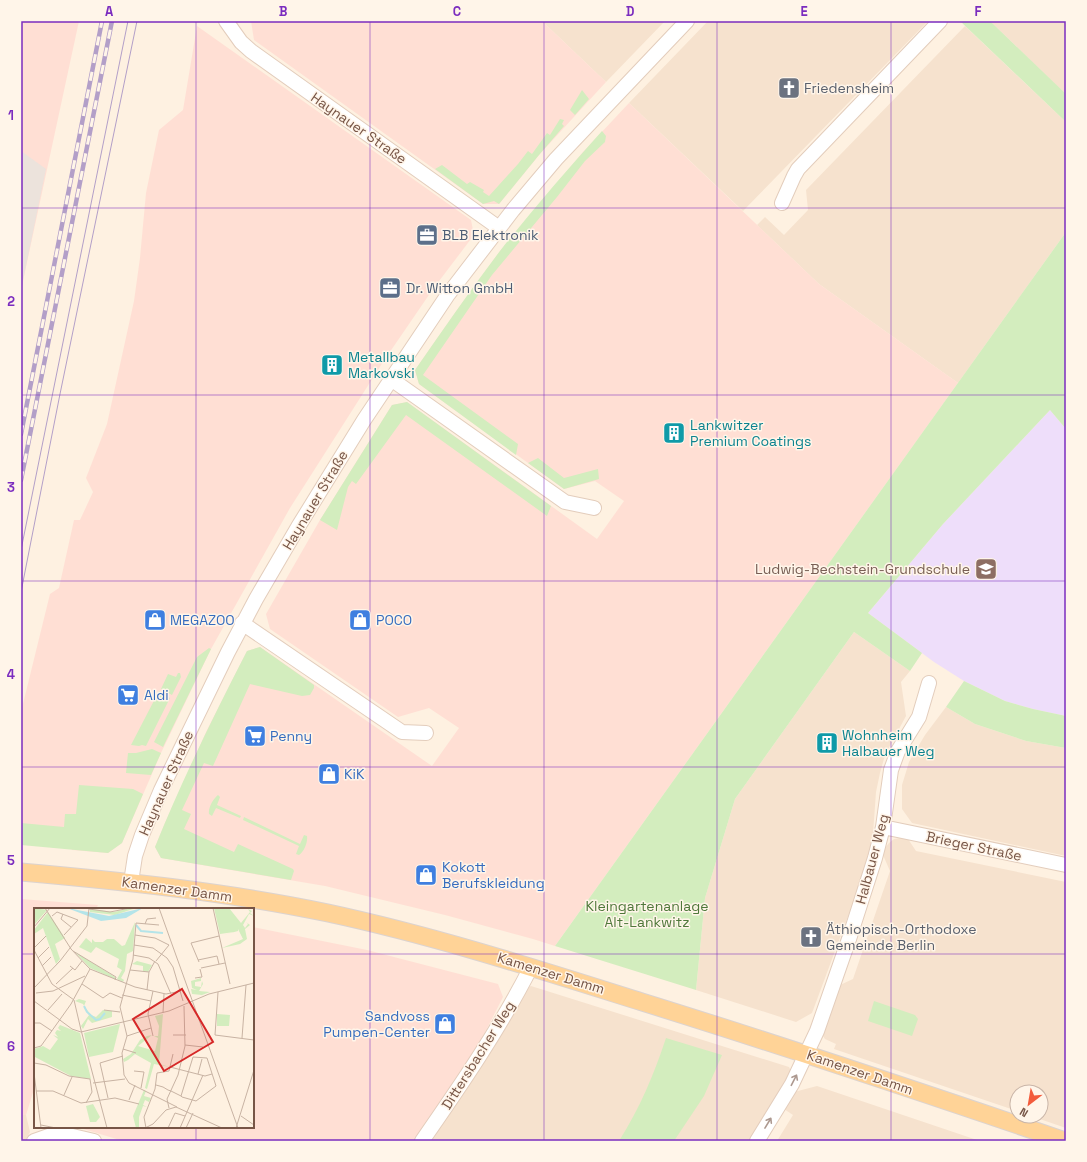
<svg xmlns="http://www.w3.org/2000/svg" width="1087" height="1162" viewBox="0 0 1087 1162" font-family="'Space Grotesk',sans-serif">
  <rect width="100%" height="100%" fill="#fef1e1"/>
  <path fill="#f6e2ce" d="M 542,21 L 665,21 L 606,82 Z
    M 708,21 L 928,21 L 743,211 L 629,103 Z
    M 990,21 L 1066,21 L 1066,94 L 1053,82 Z
    M 965,26 L 1066,122 L 1066,232 L 958,383 L 819,284 L 757,225 L 765,217 L 784,235 L 808,210 L 806,190 Z
    M 854,632 L 910,671 L 901,682 L 906,716 L 885,755 L 880,773 L 876,792 L 872,848 L 854,900 L 812,1013 L 796,1022 L 696,990 L 705,898 L 735,799 Z
    M 946,707 L 975,724 L 1026,741 L 1066,748 L 1066,856 L 912,823 L 902,809 L 902,785 L 909,762 L 925,735 Z
    M 900,838 L 908,839 L 916,851 L 1066,882 L 1066,1128 L 1031,1116 L 1041,1116 L 1041,1092 L 1017,1092 L 1017,1111 L 834,1049 L 836,1044 L 825,1039 L 823,1036 L 823,1033 L 840,985 L 853,979 L 890,871 L 883,855 L 885,848 L 889,843 L 894,839 Z
    M 531,986 L 789,1067 L 791,1071 L 790,1073 L 750,1141 L 429,1141 L 499,1038 L 526,992 L 529,987 Z
    M 817,1086 L 980,1141 L 777,1141 L 793,1115 L 784,1109 L 794,1092 Z
    M 21,1115 L 26,1115 L 30,1132 L 25,1141 L 21,1141 Z"/>
  <path fill="#ffdfd4" d="M 21,21 L 79,21 L 21,290 Z
    M 251,21 L 542,21 L 606,82 L 539,155 L 499,204 L 483,204 L 254,40 Z
    M 197,26 L 471,220 L 474,235 L 433,289 L 383,362 L 290,508 L 211,649 L 161,753 L 122,843 L 108,853 L 72,850 L 74,837 L 21,832 L 21,712 L 50,594 L 59,588 L 74,520 L 80,520 L 93,492 L 86,478 L 107,424 L 134,301 L 140,258 L 146,193 L 159,130 L 183,110 Z
    M 629,103 L 819,284 L 958,383 L 555,946 L 533,939 L 445,915 L 325,886 L 161,858 L 155,847 L 165,823 L 207,730 L 247,651 L 260,647 L 432,766 L 459,728 L 429,708 L 398,717 L 270,629 L 266,614 L 320,520 L 392,405 L 407,402 L 597,539 L 624,501 L 595,481 L 564,489 L 419,384 L 415,370 L 457,310 L 500,251 L 550,191 L 583,152 Z
    M 21,899 L 98,905 L 96,909 L 35,909 L 35,1086 L 26,1115 L 21,1115 Z
    M 253,927 L 367,950 L 498,984 L 503,997 L 470,1062 L 415,1141 L 123,1141 L 77,1127 L 253,1127 Z"/>
  <path fill="#ece3dc" d="M 21,151 L 46,169 L 21,290 Z"/>
  <path fill="#eedefa" d="M 1050,410 L 1066,429 L 1066,716 L 1033,709 L 1005,701 L 964,681 L 934,662 L 868,613 L 943,524 Z"/>
  <path fill="#d3edbe" d="M 960,21 L 990,21 L 1066,94 L 1066,122 Z
    M 582,90 L 589,99 L 575,115 L 570,110 Z
    M 560,119 L 564,120 L 562,124 L 564,126 L 539,155 L 499,204 L 494,201 L 483,204 L 435,169 L 442,165 L 467,184 L 470,182 L 484,190 L 483,192 L 489,196 L 518,164 L 528,151 L 532,154 L 547,133 L 550,135 Z
    M 602,131 L 606,136 L 605,142 L 585,161 L 557,197 L 492,275 L 423,375 L 518,444 L 516,455 L 419,384 L 415,370 C 443,330 470,290 500,251 C 532,210 567,170 602,131 Z
    M 1066,232 L 1066,429 L 1050,410 L 943,524 L 868,613 L 922,653 L 910,671 L 854,632 L 735,799 L 705,898 L 696,990 L 555,946 Z
    M 407,402 L 551,506 L 547,516 L 406,415 L 356,484 L 352,481 L 348,487 L 337,530 L 320,520 L 392,405 Z
    M 538,458 L 564,478 L 598,469 L 599,479 L 564,489 L 528,463 Z
    M 260,647 L 314,685 L 314,688 L 310,695 L 302,696 L 250,684 L 213,766 L 204,763 L 182,810 L 191,814 L 184,829 L 234,852 L 238,844 L 293,869 L 294,871 L 291,880 L 161,858 L 155,847 C 182,780 214,715 247,651 Z
    M 209,648 L 211,649 L 163,747 L 154,742 L 197,657 Z
    M 178,673 L 180,673 L 181,677 L 172,695 L 161,689 L 168,674 L 176,677 Z
    M 964,681 L 1005,701 L 1033,709 L 1066,716 L 1066,748 L 1026,741 L 975,724 L 946,707 Z
    M 159,691 L 170,698 L 146,746 L 142,745 L 139,746 L 131,745 Z
    M 152,749 L 161,753 L 151,775 L 126,773 L 128,753 L 136,753 Z
    M 79,785 L 133,789 L 143,794 L 122,843 L 108,853 L 21,845 L 21,823 L 64,827 L 65,814 L 76,814 Z
    M 218,795 L 220,797 L 217,805 L 241,816 L 240,818 L 216,808 L 212,816 L 209,814 C 208,808 213,799 218,795 Z
    M 244,817 L 300,844 L 304,835 L 307,836 C 308,842 304,852 299,855 L 296,854 L 299,846 L 243,820 Z
    M 874,1001 L 915,1015 L 918,1019 L 912,1036 L 868,1021 Z
    M 666,1038 L 722,1055 L 704,1096 L 674,1141 L 619,1141 C 640,1108 654,1074 666,1038 Z"/>
  <g fill="none" stroke-linecap="round" stroke-linejoin="round">
    <g stroke="#e3cdbc" stroke-width="16">
      <path id="minor" d="M 226,21 L 241,42 L 251,51 L 499,228
        M 782,203 L 794,176 L 798,169 L 940,21
        M 391,379 L 565,502 L 594,508
        M 242,623 L 402,732 L 426,733
        M 883,827 L 1066,865
        M 131,882 L 135,856 L 142,835 L 161,790 L 228,652 L 256,599 L 298,527 L 364,420 L 447,296 L 513,210 L 556,159 L 687,21
        M 34,1141 L 51,1135 L 64,1134 L 94,1141
        M 422,1141 C 461,1085 500,1028 531,967
        M 757,1141 L 792,1084 L 817,1031 L 849,939 L 875,858 L 883,827 L 891,770 L 898,751 L 919,717 L 929,683"/>
    </g>
    <g stroke="#dcd3cf" stroke-width="19">
      <path id="major" d="M 21,872 C 124,881 227,892 328,913 C 435,936 537,969 642,1002 C 784,1046 924,1093 1065,1141"/>
    </g>
    <use href="#minor" stroke="#fff" stroke-width="14"/>
    <use href="#major" stroke="#ffd397" stroke-width="17"/>
    <path stroke="#b39fc8" stroke-width="1" d="M 21,550 L 128,21
      M 21,592 L 60,394 L 137,21"/>
    <g stroke="#b39fc8" stroke-width="4.5">
      <path id="rail" d="M 21,434 L 102,21
        M 21,480 L 112,21"/>
    </g>
    <use href="#rail" stroke="#fff5e9" stroke-width="3" stroke-dasharray="9" stroke-linecap="butt"/>
  </g>
  <defs><path id="oneway-shaft" d="M-6 0H5M1.5-3L5.5 0L1.5 3" fill="none" stroke-width="1.6" stroke-linecap="round" stroke-linejoin="round"/></defs>
  <g stroke="#ad9990">
    <use href="#oneway-shaft" transform="translate(794 1080) rotate(-63)"/>
    <use href="#oneway-shaft" transform="translate(768 1123) rotate(-59)"/>
  </g>
  <path fill="none" stroke="#7b2cbf" stroke-width="1" stroke-opacity="0.55" d="M 196,21 L 196,909M 370,21 L 370,1141M 544,21 L 544,1141M 717,21 L 717,1141M 891,21 L 891,1141M 21,208 L 1066,208M 21,395 L 1066,395M 21,581 L 1066,581M 21,767 L 1066,767M 21,954 L 35,954M 253,954 L 1066,954M 196,1127 L 196,1141"/>
  <defs>
    <g id="church-square" transform="scale(1.15)"><rect x="-9" y="-9" width="18" height="18" rx="4" fill="#6b7280" stroke="#fff5e9"/><path d="M-1.2-6h2.4v3.5h3.3v2.4h-3.3V6h-2.4V-.1h-3.3v-2.4h3.3Z" fill="#fff"/></g>
    <g id="office-square" transform="scale(1.15)"><rect x="-9" y="-9" width="18" height="18" rx="4" fill="#5c6f8a" stroke="#fff5e9"/><path d="M-6-3h4V-5.5h4V-3h4V5H-6ZM-1-4.5V-3h2v-1.5ZM-6 0V1H6V0Z" fill="#fff"/></g>
    <g id="building-square" transform="scale(1.15)"><rect x="-9" y="-9" width="18" height="18" rx="4" fill="#0f9aa8" stroke="#fff5e9"/><path d="M-4-6H4V6H1V3H-1V6H-4ZM-2.5-4.3h1.7v1.8h-1.7ZM.8-4.3h1.7v1.8H.8ZM-2.5-1h1.7V.8h-1.7ZM.8-1h1.7V.8H.8Z" fill="#fff"/></g>
    <g id="school-square" transform="scale(1.15)"><rect x="-9" y="-9" width="18" height="18" rx="4" fill="#8d6e63" stroke="#fff5e9"/><path d="M0-5L7-2L0 1L-7-2ZM-4 1L0 2.5L4 1V4Q0 6-4 4Z" fill="#fff"/></g>
    <g id="shop-square" transform="scale(1.15)"><rect x="-9" y="-9" width="18" height="18" rx="4" fill="#3f7fe0" stroke="#fff5e9"/><path d="M-5-2.5h2.3a2.7 3.5 0 0 1 5.4 0H5L5.5 6h-11ZM-1.5-2.5h3a1.5 2.3 0 0 0-3 0Z" fill="#fff"/></g>
    <g id="supermarket-square" transform="scale(1.15)"><rect x="-9" y="-9" width="18" height="18" rx="4" fill="#3f7fe0" stroke="#fff5e9"/><path d="M-6-5.5h2.5l.6 2H6L4.5 2H-2.5L-4.4-4H-6ZM-1.5 3.2a1.3 1.3 0 1 0 .1 0ZM3 3.2a1.3 1.3 0 1 0 .1 0Z" fill="#fff"/></g>
  </defs>
  <g fill-rule="evenodd">
    <use href="#church-square" x="789" y="88"/>
    <use href="#office-square" x="427" y="235"/>
    <use href="#office-square" x="390" y="288"/>
    <use href="#building-square" x="332" y="365"/>
    <use href="#building-square" x="674" y="433"/>
    <use href="#school-square" x="986" y="569"/>
    <use href="#shop-square" x="155" y="620"/>
    <use href="#shop-square" x="360" y="620"/>
    <use href="#supermarket-square" x="128" y="695"/>
    <use href="#supermarket-square" x="255" y="736"/>
    <use href="#building-square" x="827" y="743"/>
    <use href="#shop-square" x="329" y="774"/>
    <use href="#shop-square" x="426" y="875"/>
    <use href="#church-square" x="811" y="937"/>
    <use href="#shop-square" x="445" y="1024"/>
  </g>
  <g text-anchor="middle" dominant-baseline="central" stroke-width="3" stroke-linejoin="round" paint-order="stroke">
    <g font-size="14" fill="#5b616d" stroke="#fff5e9" text-anchor="start">
      <text x="804" y="88">Friedensheim</text>
      <text x="826" y="929">Äthiopisch-Orthodoxe<tspan x="826" dy="16">Gemeinde Berlin</tspan></text>
    </g>
    <g font-size="14" fill="#775546" stroke="#fff5e9">
      <text transform="translate(359 128) rotate(35)">Haynauer Straße</text>
      <text transform="translate(315 500) rotate(-59)">Haynauer Straße</text>
      <text transform="translate(166 783) rotate(-66)">Haynauer Straße</text>
      <text transform="translate(974 846) rotate(12)">Brieger Straße</text>
      <text transform="translate(872 859) rotate(-75)">Halbauer Weg</text>
      <text transform="translate(177 889) rotate(8)">Kamenzer Damm</text>
      <text transform="translate(551 973) rotate(17)">Kamenzer Damm</text>
      <text transform="translate(478 1055) rotate(-58)">Dittersbacher Weg</text>
      <text transform="translate(860 1072) rotate(19)">Kamenzer Damm</text>
    </g>
    <g font-size="14" fill="#4e5e75" stroke="#fff5e9" text-anchor="start">
      <text x="442" y="235">BLB Elektronik</text>
      <text x="406" y="288">Dr. Witton GmbH</text>
    </g>
    <g font-size="14" fill="#0d838f" stroke="#fff5e9" text-anchor="start">
      <text x="348" y="357">Metallbau<tspan x="348" dy="16">Markovski</tspan></text>
      <text x="690" y="425">Lankwitzer<tspan x="690" dy="16">Premium Coatings</tspan></text>
      <text x="842" y="735">Wohnheim<tspan x="842" dy="16">Halbauer Weg</tspan></text>
    </g>
    <g font-size="14" fill="#785e54" stroke="#fff5e9" text-anchor="end">
      <text x="970" y="569">Ludwig-Bechstein-Grundschule</text>
    </g>
    <g font-size="14" fill="#366cbe" stroke="#fff5e9" text-anchor="start">
      <text x="170" y="620">MEGAZOO</text>
      <text x="376" y="620">POCO</text>
      <text x="144" y="695">Aldi</text>
      <text x="270" y="736">Penny</text>
      <text x="344" y="774">KiK</text>
      <text x="442" y="867">Kokott<tspan x="442" dy="16">Berufskleidung</tspan></text>
      <text x="430" y="1016" text-anchor="end">Sandvoss<tspan x="430" dy="16">Pumpen-Center</tspan></text>
    </g>
    <g font-size="14" fill="#4f783a" stroke="#fff5e9">
      <text x="647" y="906">Kleingartenanlage<tspan x="647" dy="16">Alt-Lankwitz</tspan></text>
    </g>
  </g>
  <g transform="translate(34 908)">
    <rect width="220" height="220" fill="#fef1e1"/>
    <path d="M 0,0 L 13,2 L 0,17 ZM 97,0 L 102,0 L 81,7 L 56,4 L 56,1 L 80,4 ZM 180,0 L 195,0 L 207,15 L 216,4 L 214,1 L 218,3 L 216,5 L 220,8 L 215,6 L 209,17 L 211,20 L 214,16 L 212,14 L 216,17 L 211,21 L 213,31 L 206,36 L 188,40 L 209,31 L 204,21 L 204,23 L 186,28 L 200,24 L 186,26 ZM 14,4 L 31,30 L 21,36 L 26,51 L 22,56 L 9,20 L 0,26 L 0,22 ZM 101,14 L 99,43 L 93,46 L 91,63 L 87,70 L 90,72 L 89,74 L 83,71 L 88,62 L 83,59 L 85,51 L 62,39 L 57,45 L 45,39 L 52,30 L 58,35 L 58,31 L 61,34 L 69,34 L 73,31 L 80,31 L 88,38 L 91,37 ZM 41,44 L 81,69 L 81,71 L 56,60 ZM 103,53 L 118,57 L 114,64 L 109,63 L 109,58 L 98,56 ZM 167,70 L 167,73 L 161,74 L 161,78 L 167,79 L 168,73 L 169,76 L 165,83 L 176,84 L 168,87 L 158,86 L 157,81 L 163,82 L 158,80 L 157,73 ZM 45,91 L 52,93 L 50,98 L 57,107 L 62,109 L 69,102 L 78,103 L 78,109 L 58,115 L 54,111 L 49,121 L 47,118 L 55,107 L 49,96 L 41,93 ZM 129,106 L 125,156 L 136,159 L 120,156 L 113,181 L 111,180 L 117,155 L 101,146 L 94,152 L 90,154 L 89,151 L 97,146 L 106,132 L 113,128 L 118,127 L 104,138 L 121,143 L 124,130 L 120,128 L 124,128 L 125,118 L 121,108 ZM 183,106 L 196,107 L 195,118 L 183,118 ZM 86,116 L 79,144 L 55,149 L 50,125 ZM 26,117 L 46,125 L 57,171 L 37,168 L 1,149 L 0,154 L 0,141 L 9,138 L 16,142 L 24,131 L 19,127 L 24,129 L 21,125 L 23,122 L 27,123 L 24,120 ZM 110,182 L 112,183 L 110,188 L 117,190 L 115,194 L 111,192 L 109,197 L 113,199 L 109,198 L 105,209 L 105,220 L 102,220 L 99,208 ZM 59,196 L 66,209 L 62,214 L 56,214 L 52,198 Z" fill="#d3edbe"/>
    <path d="M 33,0 L 75,8 L 109,0 L 92,10 L 67,13 Z" fill="#b4e4e9"/>
    <path fill="none" stroke="#b4e4e9" stroke-width="2" d="M 102,17 L 107,23 L 129,25M 50,98 L 53,104 L 62,112 L 66,111 L 71,105"/>
    <path fill="none" stroke="#c8b3a3" stroke-width="1" d="M 11,0 L 37,41 L 56,61 L 101,79 L 132,86 L 147,83M 125,0 L 204,220M 179,0 L 196,76M 55,1 L 76,4 L 96,0M 29,6 L 27,11 L 37,19M 18,8 L 23,4 L 44,12 L 30,27M 111,16 L 113,11 L 122,10M 125,17 L 102,15 L 99,51 L 86,99 L 93,128 L 88,145 L 90,167 L 95,175 L 143,199M 0,19 L 16,0M 101,27 L 121,30 L 135,37 L 122,53M 100,37 L 119,40 L 133,50 L 139,59 L 149,93M 0,40 L 12,28M 0,42 L 18,76 L 40,92 L 47,122M 39,43 L 82,69 L 81,72M 99,47 L 115,50 L 124,56 L 137,86M 4,50 L 15,39M 164,52 L 183,48 L 185,56M 165,54 L 157,35 L 185,28M 8,58 L 17,49M 36,58 L 41,62 L 48,53M 167,60 L 191,55M 96,62 L 115,64M 161,70 L 168,69 L 166,61M 22,76 L 39,60M 48,76 L 69,90 L 76,85 L 88,90M 0,80 L 26,53 L 53,18 L 55,0M 113,82 L 115,64 L 121,53M 119,83 L 114,106 L 119,128M 184,84 L 181,127 L 220,132M 2,85 L 19,83 L 51,68M 88,87 L 117,93M 0,93 L 38,121 L 47,124 L 135,103 L 175,86 L 220,75M 14,102 L 28,86M 70,102 L 86,104M 129,105 L 130,86M 0,115 L 6,115 L 18,123M 47,122 L 73,220M 139,127 L 152,127M 93,128 L 117,120M 208,130 L 212,77M 151,137 L 169,139M 0,140 L 7,138 L 37,96 L 56,61M 89,141 L 102,145M 0,155 L 12,157 L 35,168 L 56,171 L 58,184 L 52,195M 136,159 L 171,168 L 178,166M 100,163 L 110,164 L 107,180M 0,165 L 7,220M 164,166 L 168,151M 59,175 L 91,171M 122,177 L 129,179 L 134,182 L 137,183 L 147,188 L 148,189 L 162,193 L 182,178 L 173,150 L 159,149 L 147,188M 2,183 L 19,183 L 47,195 L 81,190 L 105,196M 30,187 L 38,169M 74,190 L 66,155 L 89,148M 95,192 L 101,177M 135,200 L 133,191 L 144,167 L 151,138 L 150,98M 207,208 L 220,217M 7,217 L 22,220M 111,220 L 119,216 L 132,202 L 142,199 L 188,220M 112,220 L 110,209 L 121,181 L 123,165 L 135,163 L 139,146M 134,220 L 141,205 L 151,208M 146,220 L 169,167M 152,220 L 159,205M 202,220 L 220,162"/>
    <path fill="#d62828" fill-opacity="0.15" stroke="#d62828" stroke-width="2" d="M 148,81 L 179,134 L 130,163 L 99,111 Z"/>
    <rect width="220" height="220" fill="none" stroke="#775546" stroke-width="2"/>
  </g>
  <rect width="1087" height="1162" fill="none" stroke="#fff5e9" stroke-width="44"/>
  <g transform="translate(1029 1104) rotate(211)"><circle r="19" fill="#fff5e9" stroke="#c9b5a8"/>
  <path d="M0-3L7 15L0 10L-7 15Z" fill="#f35b3b"/>
  <text y="-6" font-size="11" font-weight="bold" text-anchor="middle" fill="#775546">N</text>
  </g>
  <rect x="22" y="22" width="1043" height="1118" fill="none" stroke="#7b2cbf" stroke-width="1.5"/>
  <g font-size="13" text-anchor="middle" font-weight="bold" fill="#7b2cbf">
    <text x="109" y="16">A</text>
    <text x="283" y="16">B</text>
    <text x="457" y="16">C</text>
    <text x="630" y="16">D</text>
    <text x="804" y="16">E</text>
    <text x="978" y="16">F</text>
    <text x="11" y="120">1</text>
    <text x="11" y="306">2</text>
    <text x="11" y="492">3</text>
    <text x="11" y="679">4</text>
    <text x="11" y="865">5</text>
    <text x="11" y="1051">6</text>
  </g>
</svg>
